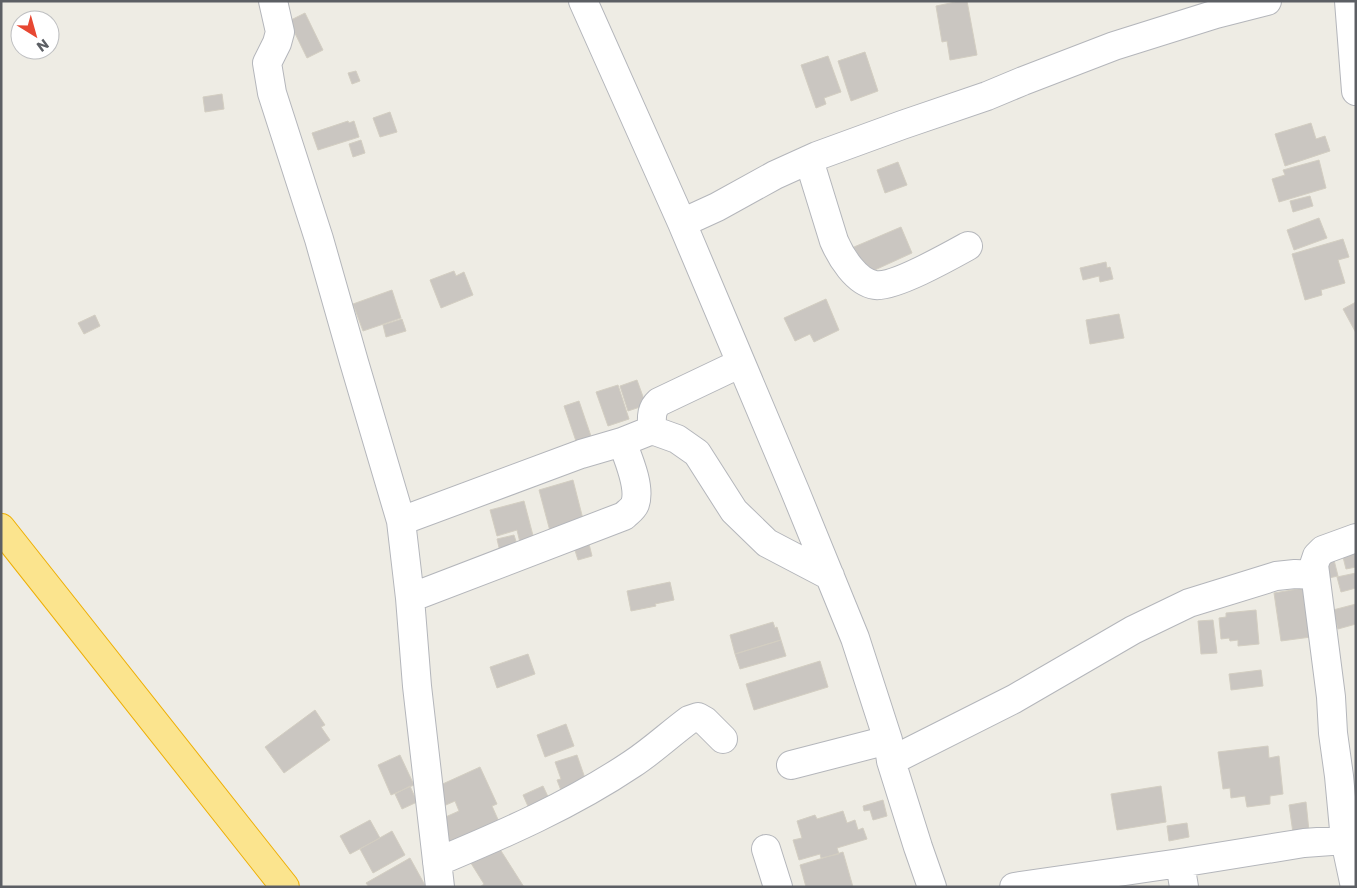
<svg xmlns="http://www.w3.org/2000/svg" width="1357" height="888" viewBox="0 0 1357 888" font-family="Poppins,sans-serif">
  <rect width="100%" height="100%" fill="#eeece4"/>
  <path fill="#cac6c1" stroke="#d3cec2" d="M 960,1 L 967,1 L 977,55 L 950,60 L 947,41 L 942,42 L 936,6 Z
    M 305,13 L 323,50 L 307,58 L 289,21 Z
    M 865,52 L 878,91 L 851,101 L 838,61 Z
    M 828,56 L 841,92 L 824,98 L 826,104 L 816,108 L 801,65 Z
    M 356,71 L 360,81 L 352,84 L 348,73 Z
    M 222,94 L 224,109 L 205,112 L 203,97 Z
    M 390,112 L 397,132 L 380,137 L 373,118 Z
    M 348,121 L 349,123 L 354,121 L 359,137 L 318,150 L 312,133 Z
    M 1311,123 L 1316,139 L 1325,136 L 1330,151 L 1285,166 L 1275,134 Z
    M 361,140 L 365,153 L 353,157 L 349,144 Z
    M 1319,160 L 1326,188 L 1279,202 L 1272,179 L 1285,175 L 1283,170 Z
    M 898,162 L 907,185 L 885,193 L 877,170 Z
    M 1310,196 L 1313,206 L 1293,212 L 1290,201 Z
    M 1319,218 L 1327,238 L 1294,250 L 1287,230 Z
    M 901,227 L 912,253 L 866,274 L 854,247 Z
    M 1343,239 L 1349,257 L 1338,260 L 1345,283 L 1321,290 L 1322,295 L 1305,300 L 1292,254 Z
    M 1106,262 L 1107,268 L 1110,267 L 1113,279 L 1100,282 L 1099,276 L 1083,280 L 1080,268 Z
    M 454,271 L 456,276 L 464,272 L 473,295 L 441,308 L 430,280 Z
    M 392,290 L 401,318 L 363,331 L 353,304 Z
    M 826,299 L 839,330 L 814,342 L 810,334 L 795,341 L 784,318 Z
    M 1356,302 L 1356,333 L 1343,309 Z
    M 1119,314 L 1124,338 L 1090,344 L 1086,320 Z
    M 95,315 L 100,326 L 84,334 L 78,323 Z
    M 402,319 L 406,331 L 386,337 L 383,325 Z
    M 637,380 L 646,405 L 628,411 L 620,386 Z
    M 618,385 L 629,419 L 608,426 L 596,392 Z
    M 579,401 L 593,442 L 578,447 L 564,406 Z
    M 573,480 L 584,523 L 550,531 L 539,490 Z
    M 524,501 L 536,547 L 522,551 L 517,530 L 497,536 L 490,510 Z
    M 514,535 L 519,551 L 501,556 L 497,539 Z
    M 588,540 L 592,556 L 578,560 L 573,544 Z
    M 1356,550 L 1356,567 L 1346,569 L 1342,553 Z
    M 1334,560 L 1338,576 L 1324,579 L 1319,563 Z
    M 1356,573 L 1356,588 L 1341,592 L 1337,577 Z
    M 670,582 L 674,600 L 655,604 L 656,606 L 631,611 L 627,591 Z
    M 1304,588 L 1311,637 L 1281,641 L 1274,593 Z
    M 1356,604 L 1356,624 L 1338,629 L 1333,610 Z
    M 1256,610 L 1259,644 L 1238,646 L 1238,640 L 1230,641 L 1229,638 L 1221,639 L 1219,618 L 1226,617 L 1226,613 Z
    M 1213,620 L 1217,653 L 1201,654 L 1198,621 Z
    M 773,622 L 775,628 L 777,627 L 781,640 L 735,654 L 730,635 Z
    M 781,640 L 786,656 L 740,669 L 735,654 Z
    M 528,654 L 535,674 L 497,688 L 490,667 Z
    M 820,661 L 828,687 L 754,710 L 746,684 Z
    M 1261,670 L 1263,686 L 1231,690 L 1229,674 Z
    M 315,710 L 325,725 L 321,727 L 330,740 L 284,773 L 265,747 Z
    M 566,724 L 574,746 L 545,757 L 537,735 Z
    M 1268,746 L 1269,758 L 1279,756 L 1283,794 L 1270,796 L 1270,804 L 1247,807 L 1245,796 L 1231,798 L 1230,788 L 1223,789 L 1218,752 Z
    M 400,755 L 414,785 L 391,795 L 378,765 Z
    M 577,755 L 587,784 L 562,793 L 557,780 L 561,779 L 555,762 Z
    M 480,767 L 497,804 L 492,806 L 500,824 L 444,851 L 441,819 L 459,811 L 455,801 L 439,808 L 436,787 Z
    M 410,786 L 417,802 L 402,809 L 395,794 Z
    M 543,786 L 551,803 L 531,813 L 523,795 Z
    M 1161,786 L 1166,822 L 1117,830 L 1111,794 Z
    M 883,800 L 887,816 L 873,820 L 870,810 L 864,811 L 863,806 Z
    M 1306,802 L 1309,831 L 1293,833 L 1289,805 Z
    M 843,811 L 847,823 L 855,820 L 858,830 L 863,828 L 867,839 L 837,848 L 839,854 L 821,858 L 820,854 L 799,860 L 793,840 L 802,838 L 797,821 L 815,815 L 817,819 Z
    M 370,820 L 380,838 L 350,854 L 340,836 Z
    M 1187,823 L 1189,837 L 1169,841 L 1167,826 Z
    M 392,831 L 405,855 L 373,873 L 360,849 Z
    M 496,843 L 524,887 L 480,887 L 484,884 L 469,860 Z
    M 843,852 L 853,887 L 806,887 L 800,865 Z
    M 410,858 L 426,887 L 369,887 L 366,883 Z"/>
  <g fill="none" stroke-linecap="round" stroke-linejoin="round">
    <g stroke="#b4b6bb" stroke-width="30">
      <path id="minor" d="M 273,1 L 280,32 L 277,43 L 267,63 L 272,93 L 319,239 L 354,362 L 401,521 L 410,598 L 417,686 L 440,887
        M 583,1 L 682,223 L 795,491 L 855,638 L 888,740 L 891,761 L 918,847 L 932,887
        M 1349,1 L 1356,91
        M 809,160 L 834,241 C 841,257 856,282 875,285 C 893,288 950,256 968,246
        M 682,223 L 717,207 L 775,175 L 817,156 L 902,125 L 987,96 L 1023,81 L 1114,46 L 1216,14 L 1267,1
        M 652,430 L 677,439 L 697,453 L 734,511 L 767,543 L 830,576
        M 401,521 L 581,454 L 622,442 L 652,430 C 652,419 650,410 659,402 L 741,363
        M 410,598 L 624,516 C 628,512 633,509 635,504 C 641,487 628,458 622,442
        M 891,761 L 1014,699 L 1133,630 L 1189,603 L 1276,576 L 1295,574 L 1315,575
        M 791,765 L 888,740
        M 766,849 L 778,887
        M 437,862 C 504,834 571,805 632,764 C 652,751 670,734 689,720 L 698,717 L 705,721 L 723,739
        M 1180,863 L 1184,887
        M 1014,887 L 1180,863 L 1304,843 L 1345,840
        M 1355,887 L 1345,840 L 1339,776 L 1333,733 L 1331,697 L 1314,565 L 1317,556 L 1323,550 L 1356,538"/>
    </g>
    <g stroke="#eeaf04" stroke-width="30">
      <path id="highway" d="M 1,528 L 285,887"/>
    </g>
    <use href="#minor" stroke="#fff" stroke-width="28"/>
    <use href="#highway" stroke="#fbe48e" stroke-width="28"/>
  </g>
  <rect width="1357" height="888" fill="none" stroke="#5c5f64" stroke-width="5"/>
  <g transform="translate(35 35) rotate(143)"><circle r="24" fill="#ffffff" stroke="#bebfc1"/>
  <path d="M0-4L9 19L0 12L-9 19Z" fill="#e74732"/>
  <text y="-8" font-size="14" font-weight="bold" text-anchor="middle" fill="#5c5f64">N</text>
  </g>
</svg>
